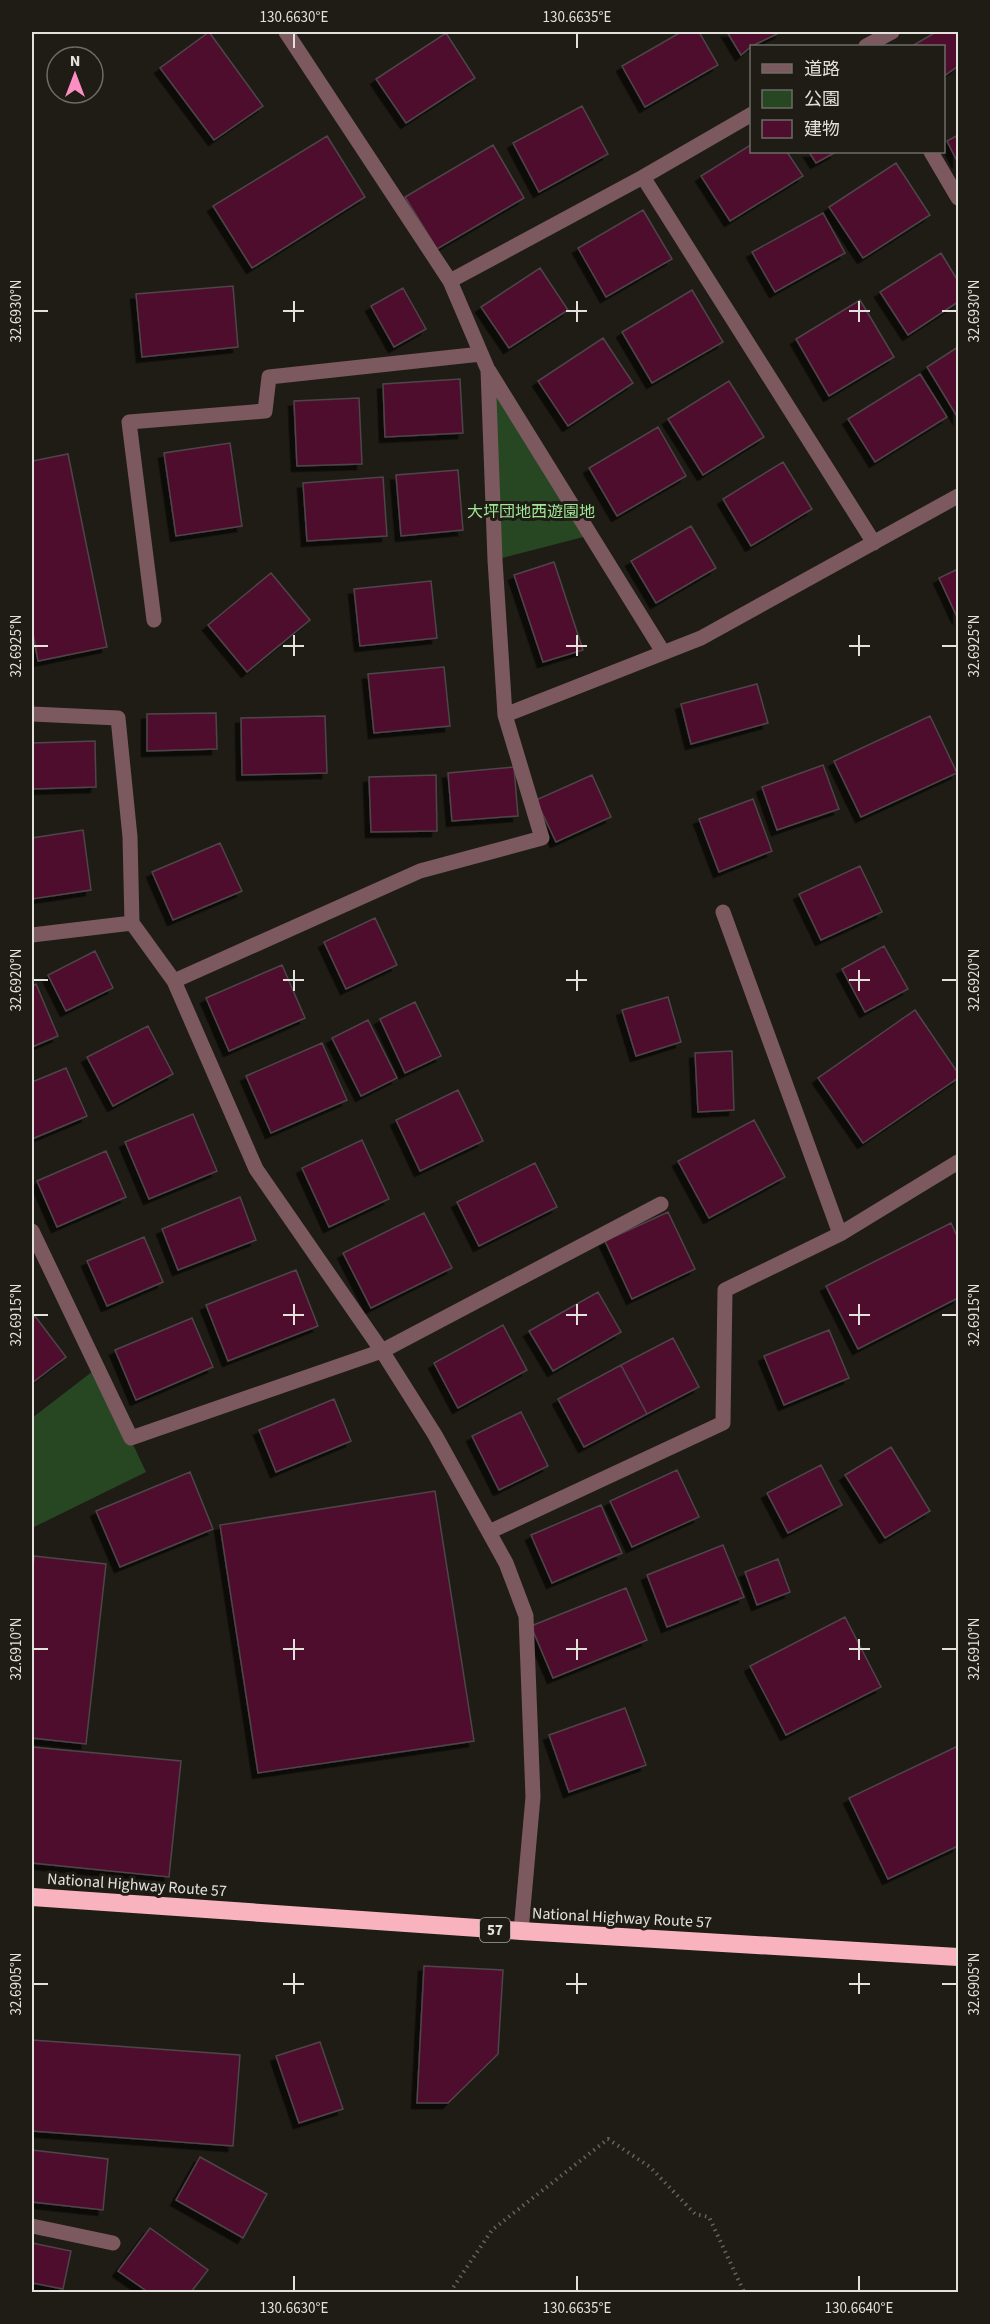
<svg xmlns="http://www.w3.org/2000/svg" width="990" height="2324" viewBox="0 0 990 2324" font-family="'Source Sans 3','Noto Sans JP',sans-serif">
  <defs>
    <filter id="shadow"><feDropShadow dx="-5.5" dy="5.5" stdDeviation="0" flood-color="#0009"/></filter>
  </defs>
  <rect width="100%" height="100%" fill="#1e1c15"/>
  <path fill="#274723" d="M 488,370 L 591,535 L 495,560 Z
    M 97,1368 L 146,1472 L 32,1528 L 32,1418 Z"/>
  <path fill="#500e2e" stroke="#4e4548" stroke-width="1.5" filter="url(#shadow)" d="M 209,32 L 263,106 L 214,140 L 160,68 Z
    M 681,32 L 699,32 L 718,65 L 645,107 L 622,66 Z
    M 727,32 L 781,32 L 752,46 L 741,55 Z
    M 936,32 L 956,32 L 958,36 L 958,66 L 944,76 L 944,46 L 912,46 Z
    M 446,33 L 475,78 L 406,123 L 376,79 Z
    M 582,106 L 608,154 L 539,192 L 513,143 Z
    M 958,135 L 958,163 L 947,141 Z
    M 327,136 L 365,197 L 252,268 L 213,206 Z
    M 752,144 L 752,152 L 787,152 L 803,176 L 730,221 L 701,176 Z
    M 493,145 L 524,198 L 437,249 L 405,197 Z
    M 809,152 L 836,152 L 816,163 Z
    M 896,163 L 930,215 L 863,258 L 829,207 Z
    M 643,210 L 672,259 L 606,297 L 578,248 Z
    M 823,213 L 845,253 L 775,292 L 752,252 Z
    M 941,253 L 958,281 L 958,302 L 908,335 L 880,292 Z
    M 540,268 L 568,310 L 509,348 L 481,307 Z
    M 233,286 L 238,347 L 142,357 L 136,294 Z
    M 403,288 L 426,329 L 394,347 L 371,306 Z
    M 692,290 L 723,342 L 652,383 L 622,332 Z
    M 860,300 L 894,357 L 829,396 L 796,339 Z
    M 603,338 L 633,383 L 568,426 L 538,381 Z
    M 958,347 L 958,418 L 927,367 Z
    M 920,374 L 947,417 L 875,462 L 848,419 Z
    M 460,379 L 463,433 L 385,437 L 383,384 Z
    M 729,381 L 764,437 L 703,475 L 668,419 Z
    M 359,398 L 362,464 L 297,466 L 294,401 Z
    M 658,427 L 686,476 L 617,516 L 589,468 Z
    M 230,443 L 242,526 L 176,536 L 164,453 Z
    M 68,454 L 107,647 L 38,661 L 32,628 L 32,461 Z
    M 783,462 L 812,509 L 751,546 L 723,499 Z
    M 458,470 L 463,530 L 401,536 L 396,475 Z
    M 383,477 L 387,536 L 307,541 L 303,483 Z
    M 691,526 L 716,568 L 656,603 L 631,561 Z
    M 554,562 L 583,650 L 543,662 L 514,575 Z
    M 958,569 L 958,619 L 939,578 Z
    M 271,573 L 310,620 L 247,672 L 208,625 Z
    M 431,581 L 437,638 L 360,646 L 354,589 Z
    M 444,667 L 450,726 L 374,733 L 368,674 Z
    M 757,684 L 768,723 L 691,744 L 681,704 Z
    M 216,713 L 217,749 L 147,751 L 147,714 Z
    M 325,716 L 327,773 L 242,775 L 241,718 Z
    M 930,716 L 957,773 L 861,817 L 834,761 Z
    M 95,741 L 96,787 L 32,789 L 32,743 Z
    M 823,765 L 839,809 L 777,830 L 762,787 Z
    M 514,767 L 518,816 L 452,821 L 448,773 Z
    M 436,775 L 437,831 L 371,832 L 369,777 Z
    M 592,775 L 611,817 L 556,842 L 536,800 Z
    M 753,799 L 772,851 L 719,872 L 699,819 Z
    M 83,830 L 91,890 L 32,899 L 32,838 Z
    M 220,843 L 242,891 L 173,920 L 152,872 Z
    M 860,866 L 882,912 L 821,940 L 799,894 Z
    M 375,918 L 397,965 L 346,989 L 324,942 Z
    M 884,946 L 908,989 L 865,1012 L 842,969 Z
    M 95,951 L 113,988 L 66,1011 L 48,975 Z
    M 282,965 L 305,1018 L 229,1051 L 206,998 Z
    M 36,984 L 58,1036 L 32,1047 L 32,986 Z
    M 668,997 L 681,1042 L 636,1056 L 622,1010 Z
    M 415,1002 L 441,1056 L 405,1073 L 380,1019 Z
    M 915,1010 L 958,1073 L 958,1078 L 863,1143 L 818,1078 Z
    M 368,1020 L 397,1078 L 361,1096 L 332,1038 Z
    M 148,1026 L 173,1074 L 113,1106 L 87,1057 Z
    M 322,1043 L 347,1100 L 271,1133 L 246,1076 Z
    M 732,1051 L 734,1110 L 698,1112 L 695,1053 Z
    M 66,1068 L 87,1116 L 32,1139 L 32,1082 Z
    M 458,1090 L 483,1141 L 420,1171 L 396,1120 Z
    M 193,1114 L 217,1171 L 149,1199 L 125,1142 Z
    M 754,1120 L 785,1177 L 709,1218 L 678,1161 Z
    M 362,1140 L 389,1199 L 329,1227 L 302,1168 Z
    M 106,1151 L 126,1197 L 57,1227 L 37,1181 Z
    M 535,1163 L 557,1207 L 479,1246 L 457,1202 Z
    M 240,1197 L 256,1240 L 178,1270 L 162,1229 Z
    M 668,1212 L 695,1269 L 632,1299 L 605,1241 Z
    M 424,1213 L 452,1268 L 371,1308 L 343,1253 Z
    M 951,1223 L 958,1238 L 958,1298 L 858,1349 L 826,1286 Z
    M 144,1237 L 163,1282 L 107,1306 L 87,1261 Z
    M 296,1270 L 318,1326 L 228,1361 L 206,1305 Z
    M 598,1292 L 621,1332 L 553,1371 L 529,1331 Z
    M 35,1316 L 66,1357 L 32,1383 L 32,1319 Z
    M 192,1318 L 213,1367 L 136,1400 L 115,1350 Z
    M 503,1325 L 527,1370 L 458,1408 L 434,1363 Z
    M 829,1330 L 849,1378 L 784,1405 L 764,1356 Z
    M 673,1338 L 699,1387 L 647,1414 L 621,1365 Z
    M 621,1365 L 647,1414 L 584,1447 L 558,1399 Z
    M 334,1399 L 351,1441 L 276,1472 L 259,1430 Z
    M 521,1412 L 548,1466 L 499,1490 L 472,1436 Z
    M 891,1447 L 930,1511 L 885,1538 L 845,1475 Z
    M 821,1465 L 842,1505 L 788,1533 L 767,1493 Z
    M 677,1470 L 699,1517 L 632,1547 L 610,1501 Z
    M 190,1472 L 213,1529 L 120,1567 L 96,1511 Z
    M 435,1491 L 474,1741 L 258,1773 L 220,1525 Z
    M 601,1505 L 622,1553 L 552,1583 L 531,1535 Z
    M 723,1545 L 744,1597 L 667,1627 L 647,1575 Z
    M 34,1556 L 106,1564 L 86,1744 L 32,1738 L 32,1574 Z
    M 778,1559 L 790,1592 L 757,1605 L 745,1572 Z
    M 626,1588 L 647,1640 L 553,1678 L 531,1626 Z
    M 845,1617 L 881,1687 L 786,1735 L 750,1666 Z
    M 625,1708 L 646,1765 L 569,1792 L 549,1735 Z
    M 958,1746 L 958,1846 L 888,1879 L 849,1798 Z
    M 32,1747 L 181,1761 L 169,1877 L 32,1863 Z
    M 424,1966 L 503,1970 L 498,2054 L 448,2103 L 417,2103 Z
    M 32,2040 L 240,2055 L 233,2146 L 32,2131 Z
    M 320,2042 L 343,2109 L 299,2123 L 276,2056 Z
    M 32,2150 L 108,2159 L 103,2210 L 32,2202 Z
    M 200,2157 L 267,2194 L 243,2238 L 176,2200 Z
    M 150,2228 L 208,2270 L 191,2292 L 148,2292 L 118,2271 Z
    M 32,2243 L 71,2251 L 63,2289 L 32,2283 Z"/>
  <g fill="none" stroke-linecap="round" stroke-linejoin="round">
    <path stroke="#66645e" stroke-width="4" stroke-dasharray="1.5 4.5" stroke-linecap="butt" d="M 450,2292 L 492,2230 L 608,2139 L 650,2167 L 695,2214 L 709,2217 L 744,2292"/>
    <path stroke="#7b595e" stroke-width="15" d="M 286,32 L 450,281
      M 866,46 L 892,32
      M 931,152 L 958,198
      M 643,177 L 874,543
      M 489,371 L 663,652
      M 154,620 L 129,422 L 265,411 L 269,377 L 481,354
      M 32,714 L 118,718 L 130,837 L 132,923 L 174,981 L 256,1169 L 382,1351 L 435,1435 L 506,1563 L 526,1616 L 533,1797 L 521,1931
      M 505,715 L 701,638 L 958,496
      M 723,912 L 840,1234 L 958,1162
      M 32,935 L 132,923
      M 174,981 L 420,871 L 542,838 L 505,715 L 495,560 L 488,370 L 450,281 L 643,177 L 752,114
      M 32,1231 L 131,1438 L 382,1351 L 661,1204
      M 489,1532 L 723,1423 L 725,1290 L 840,1234
      M 32,2226 L 113,2243"/>
    <path stroke="#f8b3bf" stroke-width="18" d="M 32,1897 L 521,1931 L 958,1957"/>
  </g>
  <path fill="none" stroke="#e2e1dc" stroke-width="2" d="M 294,33 L 294,48M 577,33 L 577,48M 294,301 L 294,322M 577,301 L 577,322M 859,301 L 859,322M 33,311 L 48,311M 283,311 L 304,311M 566,311 L 587,311M 849,311 L 870,311M 942,311 L 957,311M 294,635 L 294,656M 577,635 L 577,656M 859,635 L 859,656M 33,646 L 48,646M 283,646 L 304,646M 566,646 L 587,646M 849,646 L 870,646M 942,646 L 957,646M 294,970 L 294,991M 577,970 L 577,991M 859,970 L 859,991M 33,980 L 48,980M 283,980 L 304,980M 566,980 L 587,980M 849,980 L 870,980M 942,980 L 957,980M 294,1304 L 294,1325M 577,1304 L 577,1325M 859,1304 L 859,1325M 33,1315 L 48,1315M 283,1315 L 304,1315M 566,1315 L 587,1315M 849,1315 L 870,1315M 942,1315 L 957,1315M 294,1639 L 294,1660M 577,1639 L 577,1660M 859,1639 L 859,1660M 33,1649 L 48,1649M 283,1649 L 304,1649M 566,1649 L 587,1649M 849,1649 L 870,1649M 942,1649 L 957,1649M 294,1973 L 294,1994M 577,1973 L 577,1994M 859,1973 L 859,1994M 33,1984 L 48,1984M 283,1984 L 304,1984M 566,1984 L 587,1984M 849,1984 L 870,1984M 942,1984 L 957,1984M 294,2276 L 294,2291M 577,2276 L 577,2291M 859,2276 L 859,2291"/>
  <g text-anchor="middle" dominant-baseline="central" stroke-width="6" stroke-linejoin="round" paint-order="stroke">
    <rect fill="#1e1c15" stroke="#a7a6a0" stroke-width="1.5" x="480" y="1918" width="30" height="24" rx="4.5"/>
    <g font-size="15" font-weight="bold" fill="#e2e1dc">
      <text x="495" y="1930">57</text>
    </g>
    <g font-size="16" fill="#9fe695" stroke="#1e1c15">
      <text x="531" y="512">大坪団地西遊園地</text>
    </g>
    <g font-size="16" fill="#e2e1dc" stroke="#1e1c15">
      <text transform="translate(137 1885) rotate(4)">National Highway Route 57</text>
      <text transform="translate(622 1918) rotate(3)">National Highway Route 57</text>
    </g>
  </g>
  <rect width="990" height="2324" fill="none" stroke="#1e1c15" stroke-width="66"/>
  <rect x="750" y="45" width="195" height="108" fill="#1e1c15" stroke="#6c6b65" stroke-width="1.5"/>
  <rect x="762" y="64" width="30" height="9" fill="#7b595e" stroke="#6c6b65" stroke-width="1.5"/>
  <text x="804" y="75" font-size="18" fill="#e2e1dc">道路</text>
  <rect x="762" y="90" width="30" height="18" fill="#274723" stroke="#6c6b65" stroke-width="1.5"/>
  <text x="804" y="105" font-size="18" fill="#e2e1dc">公園</text>
  <rect x="762" y="120" width="30" height="18" fill="#500e2e" stroke="#6c6b65" stroke-width="1.5"/>
  <text x="804" y="135" font-size="18" fill="#e2e1dc">建物</text>
  <g transform="translate(75 75)"><circle r="28" fill="#1e1c15" stroke="#6c6b65" stroke-width="1.5"/>
  <path d="M0-4.5L10 22L0 15L-10 22Z" fill="#fc8fc2"/>
  <text y="-9" font-size="16" font-weight="bold" text-anchor="middle" fill="#e2e1dc">N</text>
  </g>
  <rect x="33" y="33" width="924" height="2258" fill="none" stroke="#e2e1dc" stroke-width="2"/>
  <g font-size="15" text-anchor="middle" fill="#e2e1dc">
    <text x="294" y="22">130.6630°E</text>
    <text x="577" y="22">130.6635°E</text>
    <text transform="translate(16 311) rotate(-90)" y="5">32.6930°N</text>
    <text transform="translate(974 311) rotate(-90)" y="5">32.6930°N</text>
    <text transform="translate(16 646) rotate(-90)" y="5">32.6925°N</text>
    <text transform="translate(974 646) rotate(-90)" y="5">32.6925°N</text>
    <text transform="translate(16 980) rotate(-90)" y="5">32.6920°N</text>
    <text transform="translate(974 980) rotate(-90)" y="5">32.6920°N</text>
    <text transform="translate(16 1315) rotate(-90)" y="5">32.6915°N</text>
    <text transform="translate(974 1315) rotate(-90)" y="5">32.6915°N</text>
    <text transform="translate(16 1649) rotate(-90)" y="5">32.6910°N</text>
    <text transform="translate(974 1649) rotate(-90)" y="5">32.6910°N</text>
    <text transform="translate(16 1984) rotate(-90)" y="5">32.6905°N</text>
    <text transform="translate(974 1984) rotate(-90)" y="5">32.6905°N</text>
    <text x="294" y="2313">130.6630°E</text>
    <text x="577" y="2313">130.6635°E</text>
    <text x="859" y="2313">130.6640°E</text>
  </g>
</svg>
